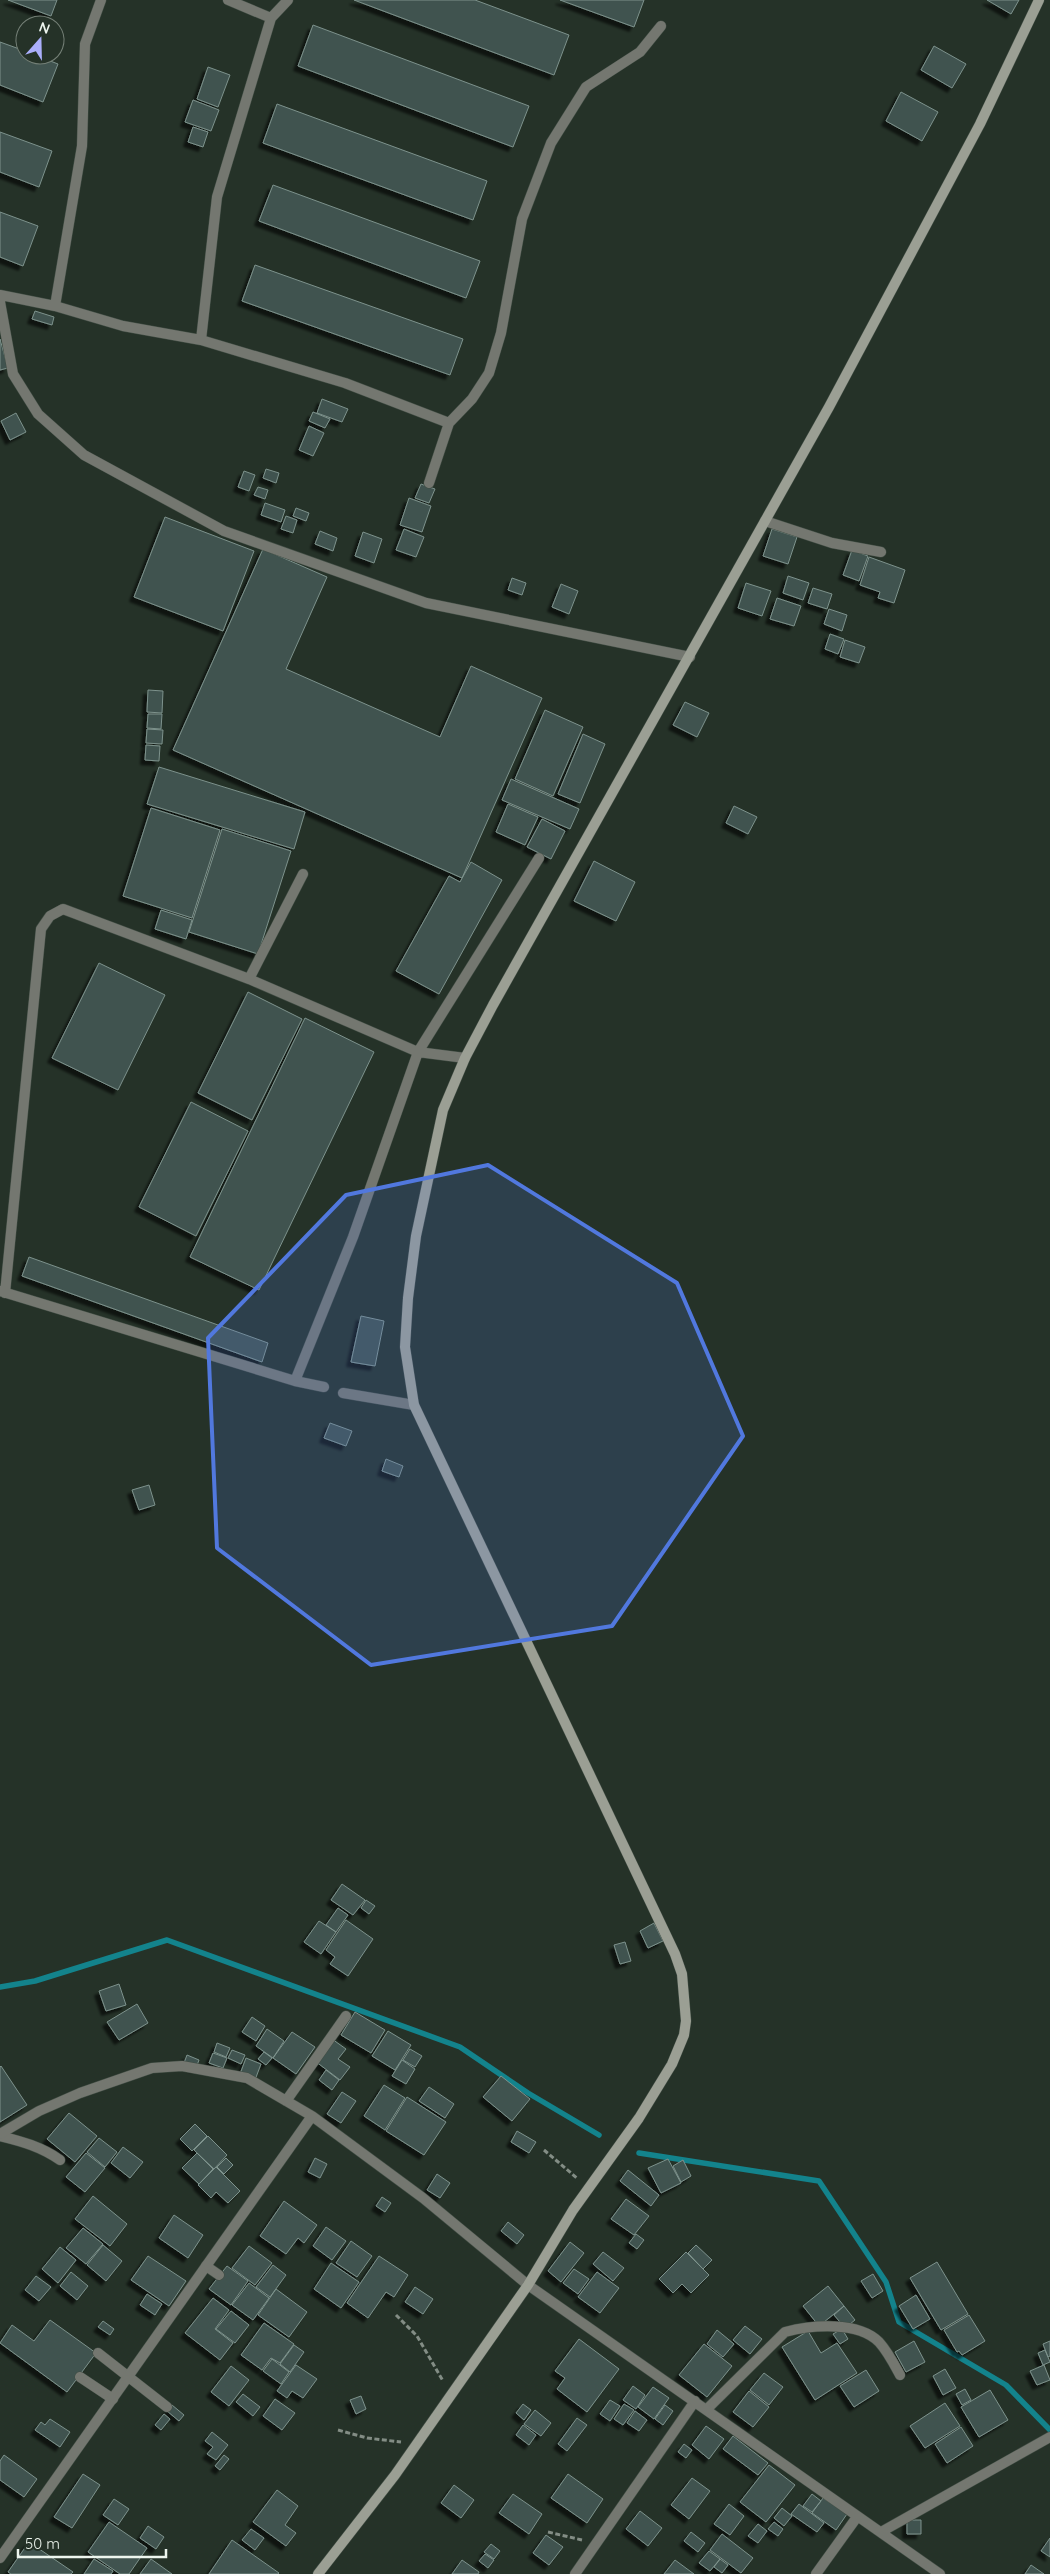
<svg xmlns="http://www.w3.org/2000/svg" width="1050" height="2574" viewBox="0 0 1050 2574" font-family="Quicksand,sans-serif">
  <defs>
    <filter id="shadow"><feDropShadow dx="-4.5" dy="4.5" stdDeviation="1" flood-color="#0009"/></filter>
  </defs>
  <rect width="100%" height="100%" fill="#253228"/>
  <g fill="none" stroke-linecap="round" stroke-linejoin="round">
    <path stroke="#13838c" stroke-width="5.5" d="M 0,1987 L 35,1981 L 167,1940 L 460,2047 L 528,2093 L 599,2135
      M 639,2153 L 819,2181 L 886,2282 L 899,2322 L 1006,2385 L 1050,2430"/>
  </g>
  <path fill="#40534f" stroke="#7d928c" filter="url(#shadow)" d="M 8,0 L 57,0 L 51,16 Z
    M 354,0 L 475,0 L 569,35 L 554,75 Z
    M 560,0 L 644,0 L 634,27 Z
    M 987,0 L 1019,0 L 1011,14 Z
    M 313,25 L 529,106 L 513,147 L 298,66 Z
    M 0,42 L 25,51 L 25,55 L 35,55 L 58,64 L 43,102 L 0,85 Z
    M 934,46 L 966,64 L 952,88 L 921,70 Z
    M 208,67 L 230,75 L 218,107 L 197,99 Z
    M 901,92 L 938,112 L 922,141 L 886,121 Z
    M 193,100 L 219,110 L 211,131 L 185,122 Z
    M 277,104 L 487,181 L 473,220 L 263,143 Z
    M 193,127 L 208,132 L 203,147 L 188,142 Z
    M 0,132 L 52,151 L 39,187 L 0,172 Z
    M 273,185 L 480,261 L 466,298 L 259,221 Z
    M 0,212 L 38,226 L 23,266 L 0,257 Z
    M 255,265 L 463,339 L 450,375 L 242,301 Z
    M 35,311 L 54,317 L 52,325 L 32,319 Z
    M 0,339 L 8,368 L 0,370 Z
    M 322,399 L 348,409 L 342,422 L 317,413 Z
    M 313,412 L 330,419 L 325,428 L 309,421 Z
    M 16,413 L 26,432 L 10,440 L 1,421 Z
    M 309,426 L 324,433 L 313,456 L 299,450 Z
    M 266,469 L 279,473 L 276,483 L 263,478 Z
    M 244,471 L 255,475 L 249,491 L 238,487 Z
    M 421,484 L 435,489 L 429,503 L 415,498 Z
    M 258,487 L 268,490 L 265,499 L 254,495 Z
    M 409,498 L 431,506 L 422,532 L 400,525 Z
    M 265,503 L 285,510 L 281,522 L 261,515 Z
    M 296,508 L 309,513 L 306,521 L 293,516 Z
    M 286,516 L 297,520 L 293,533 L 281,529 Z
    M 165,517 L 254,551 L 223,631 L 134,597 Z
    M 404,529 L 424,537 L 416,557 L 396,550 Z
    M 772,529 L 797,537 L 788,564 L 763,556 Z
    M 320,531 L 337,538 L 333,551 L 315,544 Z
    M 363,532 L 382,539 L 374,563 L 355,556 Z
    M 263,549 L 327,577 L 286,669 L 440,737 L 471,666 L 542,698 L 462,878 L 173,750 Z
    M 852,550 L 868,556 L 859,581 L 843,575 Z
    M 869,557 L 905,570 L 894,603 L 878,598 L 880,592 L 860,585 Z
    M 788,576 L 809,583 L 803,600 L 783,593 Z
    M 512,578 L 526,583 L 522,595 L 508,590 Z
    M 746,583 L 771,591 L 762,616 L 738,608 Z
    M 561,584 L 578,591 L 569,614 L 552,607 Z
    M 813,588 L 832,594 L 827,609 L 808,603 Z
    M 777,598 L 801,606 L 794,626 L 770,619 Z
    M 829,609 L 847,615 L 842,631 L 824,624 Z
    M 830,634 L 844,639 L 838,654 L 825,649 Z
    M 845,640 L 865,647 L 859,663 L 840,657 Z
    M 148,690 L 163,691 L 162,713 L 147,712 Z
    M 685,702 L 709,713 L 697,737 L 673,725 Z
    M 545,710 L 583,727 L 553,796 L 515,779 Z
    M 148,714 L 162,714 L 161,729 L 147,728 Z
    M 147,729 L 163,730 L 162,744 L 146,743 Z
    M 583,734 L 605,744 L 580,803 L 558,794 Z
    M 146,745 L 160,746 L 159,761 L 145,760 Z
    M 159,767 L 305,812 L 294,849 L 147,804 Z
    M 511,779 L 579,809 L 570,829 L 502,800 Z
    M 508,804 L 538,817 L 525,845 L 496,832 Z
    M 734,806 L 757,817 L 748,834 L 726,823 Z
    M 151,808 L 220,830 L 192,918 L 123,896 Z
    M 542,819 L 565,831 L 551,859 L 527,847 Z
    M 222,829 L 291,851 L 258,954 L 189,932 Z
    M 594,861 L 635,882 L 616,921 L 574,901 Z
    M 471,862 L 502,880 L 439,994 L 396,971 L 449,876 L 460,882 Z
    M 161,910 L 192,920 L 186,939 L 155,929 Z
    M 99,963 L 165,995 L 118,1090 L 52,1058 Z
    M 248,992 L 302,1019 L 252,1120 L 198,1093 Z
    M 305,1018 L 374,1052 L 259,1290 L 190,1257 Z
    M 191,1102 L 248,1131 L 196,1236 L 139,1207 Z
    M 29,1257 L 268,1343 L 262,1362 L 22,1276 Z
    M 361,1316 L 384,1321 L 375,1366 L 351,1362 Z
    M 330,1423 L 352,1431 L 346,1446 L 324,1438 Z
    M 386,1459 L 403,1466 L 399,1477 L 382,1471 Z
    M 149,1485 L 155,1505 L 139,1510 L 132,1490 Z
    M 342,1884 L 365,1900 L 353,1915 L 331,1900 Z
    M 366,1900 L 375,1906 L 369,1914 L 361,1908 Z
    M 338,1908 L 348,1915 L 336,1932 L 326,1925 Z
    M 346,1920 L 373,1939 L 348,1976 L 330,1964 L 335,1957 L 326,1950 Z
    M 319,1921 L 336,1932 L 321,1954 L 304,1942 Z
    M 654,1923 L 663,1941 L 648,1948 L 640,1931 Z
    M 625,1942 L 631,1961 L 620,1964 L 614,1945 Z
    M 119,1984 L 126,2005 L 106,2011 L 99,1991 Z
    M 137,2004 L 148,2023 L 119,2040 L 107,2022 Z
    M 355,2012 L 385,2030 L 371,2053 L 341,2035 Z
    M 252,2017 L 265,2026 L 256,2041 L 242,2032 Z
    M 267,2029 L 284,2041 L 273,2058 L 256,2046 Z
    M 388,2031 L 411,2045 L 395,2070 L 372,2056 Z
    M 292,2032 L 315,2047 L 296,2074 L 273,2058 Z
    M 332,2039 L 346,2049 L 338,2059 L 350,2067 L 340,2080 L 315,2061 Z
    M 217,2043 L 230,2048 L 226,2057 L 214,2052 Z
    M 410,2049 L 422,2056 L 415,2067 L 403,2060 Z
    M 232,2050 L 245,2055 L 241,2064 L 228,2058 Z
    M 264,2052 L 272,2058 L 266,2065 L 258,2059 Z
    M 213,2053 L 227,2058 L 223,2068 L 209,2063 Z
    M 187,2055 L 199,2060 L 196,2068 L 184,2063 Z
    M 246,2058 L 261,2064 L 255,2080 L 240,2074 Z
    M 402,2060 L 415,2069 L 406,2084 L 392,2076 Z
    M 1,2066 L 27,2105 L 0,2122 L 0,2067 Z
    M 326,2070 L 339,2080 L 332,2090 L 319,2080 Z
    M 501,2076 L 530,2099 L 512,2121 L 483,2097 Z
    M 384,2085 L 405,2098 L 385,2130 L 364,2116 Z
    M 429,2087 L 454,2104 L 445,2118 L 419,2101 Z
    M 342,2092 L 356,2101 L 341,2123 L 327,2114 Z
    M 407,2097 L 446,2122 L 424,2155 L 386,2131 Z
    M 69,2113 L 97,2136 L 75,2162 L 47,2139 Z
    M 195,2124 L 207,2136 L 192,2151 L 180,2139 Z
    M 517,2131 L 536,2142 L 529,2153 L 511,2142 Z
    M 208,2136 L 227,2155 L 214,2169 L 194,2150 Z
    M 99,2138 L 117,2152 L 105,2167 L 87,2152 Z
    M 123,2147 L 143,2162 L 130,2178 L 111,2163 Z
    M 86,2153 L 105,2168 L 85,2192 L 66,2177 Z
    M 197,2153 L 213,2169 L 199,2184 L 182,2168 Z
    M 226,2158 L 233,2165 L 224,2174 L 217,2167 Z
    M 315,2158 L 327,2164 L 320,2178 L 308,2172 Z
    M 668,2159 L 681,2183 L 661,2193 L 648,2168 Z
    M 683,2160 L 691,2176 L 681,2182 L 673,2166 Z
    M 216,2167 L 240,2191 L 228,2203 L 216,2192 L 211,2198 L 198,2185 Z
    M 628,2170 L 659,2195 L 651,2206 L 620,2181 Z
    M 437,2174 L 450,2183 L 440,2198 L 427,2190 Z
    M 93,2196 L 127,2224 L 110,2246 L 75,2219 Z
    M 382,2197 L 391,2203 L 385,2212 L 376,2206 Z
    M 626,2199 L 649,2216 L 634,2235 L 611,2219 Z
    M 284,2201 L 317,2225 L 304,2243 L 298,2238 L 286,2254 L 260,2236 Z
    M 174,2215 L 203,2235 L 188,2258 L 159,2238 Z
    M 508,2222 L 524,2235 L 517,2244 L 501,2231 Z
    M 326,2227 L 346,2241 L 332,2260 L 313,2246 Z
    M 83,2228 L 103,2244 L 86,2264 L 66,2248 Z
    M 636,2234 L 644,2240 L 637,2249 L 629,2243 Z
    M 351,2241 L 372,2256 L 357,2277 L 336,2263 Z
    M 570,2242 L 584,2253 L 561,2282 L 548,2271 Z
    M 103,2245 L 122,2261 L 106,2281 L 87,2265 Z
    M 696,2245 L 712,2260 L 703,2269 L 688,2253 Z
    M 249,2246 L 272,2263 L 255,2285 L 232,2268 Z
    M 60,2247 L 76,2260 L 58,2283 L 42,2269 Z
    M 603,2252 L 624,2268 L 613,2281 L 593,2264 Z
    M 686,2252 L 709,2275 L 691,2293 L 682,2284 L 673,2293 L 659,2279 Z
    M 148,2256 L 186,2281 L 169,2306 L 131,2280 Z
    M 379,2256 L 408,2275 L 394,2297 L 386,2292 L 368,2318 L 347,2303 Z
    M 937,2262 L 968,2314 L 941,2330 L 910,2278 Z
    M 331,2263 L 359,2282 L 341,2308 L 314,2289 Z
    M 273,2265 L 286,2275 L 270,2297 L 256,2287 Z
    M 227,2266 L 248,2281 L 231,2305 L 209,2289 Z
    M 574,2269 L 589,2279 L 578,2294 L 563,2283 Z
    M 71,2272 L 88,2286 L 77,2300 L 60,2286 Z
    M 597,2272 L 619,2288 L 600,2313 L 578,2297 Z
    M 873,2274 L 883,2291 L 872,2298 L 861,2281 Z
    M 36,2276 L 51,2287 L 39,2301 L 25,2290 Z
    M 249,2283 L 269,2298 L 253,2320 L 232,2305 Z
    M 828,2286 L 844,2306 L 819,2326 L 803,2306 Z
    M 415,2287 L 433,2299 L 423,2314 L 405,2302 Z
    M 276,2289 L 307,2312 L 289,2337 L 258,2315 Z
    M 147,2294 L 162,2304 L 155,2315 L 140,2305 Z
    M 916,2295 L 930,2319 L 913,2329 L 899,2306 Z
    M 213,2298 L 229,2310 L 215,2329 L 233,2343 L 220,2360 L 185,2333 Z
    M 844,2306 L 855,2320 L 845,2328 L 834,2315 Z
    M 231,2311 L 249,2325 L 235,2343 L 216,2329 Z
    M 969,2315 L 985,2341 L 962,2355 L 959,2351 L 957,2352 L 944,2330 Z
    M 50,2320 L 96,2353 L 67,2392 L 0,2343 L 12,2325 L 34,2341 Z
    M 103,2321 L 114,2329 L 110,2335 L 98,2327 Z
    M 264,2323 L 294,2344 L 280,2363 L 271,2358 L 262,2370 L 241,2355 Z
    M 745,2326 L 762,2339 L 750,2354 L 733,2340 Z
    M 842,2329 L 848,2339 L 840,2344 L 833,2334 Z
    M 717,2330 L 734,2344 L 723,2357 L 707,2344 Z
    M 808,2331 L 821,2353 L 837,2343 L 857,2373 L 815,2400 L 782,2347 Z
    M 579,2339 L 619,2369 L 587,2412 L 557,2389 L 565,2378 L 555,2371 Z
    M 914,2341 L 925,2362 L 906,2372 L 895,2352 Z
    M 1050,2341 L 1050,2356 L 1048,2357 L 1043,2344 Z
    M 704,2344 L 732,2366 L 707,2397 L 679,2375 Z
    M 294,2345 L 304,2352 L 290,2372 L 280,2364 Z
    M 1045,2350 L 1050,2362 L 1043,2365 L 1038,2353 Z
    M 272,2359 L 289,2372 L 281,2384 L 263,2371 Z
    M 296,2365 L 317,2379 L 303,2398 L 292,2391 L 287,2398 L 277,2391 Z
    M 1044,2365 L 1050,2380 L 1037,2385 L 1030,2371 Z
    M 231,2366 L 249,2380 L 229,2406 L 211,2392 Z
    M 945,2369 L 956,2388 L 943,2395 L 933,2376 Z
    M 866,2370 L 879,2391 L 854,2407 L 840,2386 Z
    M 764,2373 L 783,2387 L 769,2405 L 750,2390 Z
    M 633,2386 L 645,2395 L 636,2409 L 623,2400 Z
    M 653,2387 L 669,2398 L 654,2419 L 638,2407 Z
    M 965,2389 L 971,2400 L 962,2405 L 956,2394 Z
    M 990,2390 L 1008,2420 L 979,2437 L 961,2407 Z
    M 749,2391 L 769,2407 L 753,2427 L 733,2412 Z
    M 243,2394 L 260,2407 L 253,2416 L 236,2402 Z
    M 361,2396 L 366,2409 L 356,2414 L 350,2400 Z
    M 275,2399 L 295,2413 L 282,2430 L 263,2416 Z
    M 610,2400 L 620,2406 L 610,2421 L 600,2414 Z
    M 945,2403 L 960,2426 L 925,2448 L 910,2426 Z
    M 523,2404 L 531,2410 L 524,2420 L 516,2413 Z
    M 624,2404 L 634,2410 L 623,2425 L 614,2419 Z
    M 172,2405 L 184,2415 L 179,2421 L 167,2411 Z
    M 665,2405 L 673,2411 L 663,2425 L 655,2419 Z
    M 535,2410 L 551,2423 L 541,2436 L 524,2424 Z
    M 635,2411 L 647,2420 L 639,2431 L 627,2423 Z
    M 164,2414 L 170,2419 L 161,2430 L 155,2425 Z
    M 577,2418 L 587,2425 L 567,2451 L 558,2444 Z
    M 50,2419 L 70,2432 L 60,2447 L 35,2430 L 41,2422 L 45,2425 Z
    M 523,2425 L 536,2435 L 529,2445 L 516,2435 Z
    M 706,2426 L 724,2439 L 709,2459 L 692,2445 Z
    M 961,2427 L 973,2446 L 947,2463 L 935,2444 Z
    M 212,2432 L 228,2445 L 216,2460 L 207,2454 L 213,2447 L 205,2441 Z
    M 733,2436 L 768,2463 L 758,2475 L 723,2449 Z
    M 684,2444 L 692,2450 L 686,2458 L 678,2452 Z
    M 4,2455 L 37,2479 L 24,2497 L 0,2480 L 0,2461 Z
    M 224,2455 L 229,2459 L 220,2470 L 215,2466 Z
    M 769,2465 L 795,2485 L 766,2522 L 740,2502 Z
    M 83,2474 L 100,2485 L 72,2528 L 54,2517 Z
    M 568,2474 L 603,2499 L 587,2523 L 551,2498 Z
    M 692,2478 L 710,2491 L 689,2519 L 671,2505 Z
    M 454,2485 L 474,2500 L 461,2518 L 441,2503 Z
    M 277,2490 L 298,2506 L 285,2525 L 296,2533 L 286,2546 L 253,2522 Z
    M 513,2494 L 542,2514 L 529,2534 L 499,2513 Z
    M 812,2494 L 821,2501 L 812,2512 L 803,2506 Z
    M 823,2498 L 847,2514 L 836,2530 L 812,2513 Z
    M 114,2499 L 129,2509 L 118,2525 L 103,2515 Z
    M 729,2504 L 744,2516 L 730,2535 L 714,2524 Z
    M 799,2504 L 824,2523 L 817,2532 L 791,2514 Z
    M 782,2508 L 792,2516 L 784,2526 L 774,2518 Z
    M 640,2511 L 662,2528 L 648,2546 L 626,2529 Z
    M 907,2520 L 921,2520 L 921,2534 L 907,2534 Z
    M 109,2522 L 147,2548 L 129,2574 L 120,2574 L 88,2552 Z
    M 774,2522 L 783,2529 L 778,2536 L 768,2529 Z
    M 758,2524 L 767,2531 L 758,2543 L 748,2536 Z
    M 148,2526 L 164,2537 L 156,2549 L 140,2538 Z
    M 251,2529 L 264,2538 L 255,2550 L 242,2540 Z
    M 691,2532 L 705,2543 L 698,2552 L 684,2541 Z
    M 722,2534 L 753,2558 L 741,2573 L 710,2550 Z
    M 546,2535 L 563,2547 L 549,2565 L 533,2553 Z
    M 1050,2538 L 1050,2557 L 1041,2551 Z
    M 232,2540 L 279,2573 L 278,2574 L 209,2574 Z
    M 29,2542 L 73,2572 L 71,2574 L 11,2574 L 8,2572 Z
    M 491,2544 L 500,2551 L 494,2559 L 484,2552 Z
    M 709,2551 L 720,2559 L 710,2571 L 699,2563 Z
    M 485,2554 L 494,2560 L 488,2568 L 479,2561 Z
    M 94,2559 L 113,2571 L 111,2574 L 84,2574 Z
    M 151,2559 L 172,2574 L 140,2574 Z
    M 720,2559 L 728,2565 L 722,2573 L 714,2567 Z
    M 462,2560 L 479,2572 L 478,2574 L 452,2574 Z
    M 675,2560 L 694,2574 L 664,2574 Z
    M 1031,2565 L 1044,2574 L 1025,2574 Z"/>
  <g fill="none" stroke-linecap="round" stroke-linejoin="round">
    <g stroke="#414d44" stroke-width="11">
      <path id="lane" d="M 228,0 L 271,18
        M 0,295 L 55,306 L 123,326 L 201,340 L 345,383 L 449,423
        M 0,302 L 13,374 L 38,414 L 84,455 L 224,531 L 426,603 L 690,657
        M 55,306 L 82,146 L 85,44 L 101,0
        M 201,340 L 217,197 L 271,18 L 288,0
        M 429,483 L 449,423 L 472,399 L 489,373 L 501,333 L 522,219 L 551,143 L 586,87 L 640,52 L 661,26
        M 765,521 L 832,543 L 881,552
        M 249,979 L 303,874
        M 0,1291 L 295,1381 L 324,1387
        M 5,1293 L 41,929 L 50,916 L 63,909 L 249,979 L 418,1052 L 465,1058
        M 295,1381 L 353,1237 L 418,1052 L 539,858
        M 343,1393 L 414,1405
        M 0,2136 C 21,2141 42,2147 60,2160
        M 206,2266 L 219,2275
        M 98,2353 L 167,2407
        M 80,2377 L 113,2399
        M 707,2409 L 785,2332 C 812,2325 858,2321 879,2342 C 888,2352 894,2364 900,2375"/>
    </g>
    <g stroke="#414d44" stroke-width="11">
      <path id="street" d="M 286,2101 L 346,2016
        M 0,2134 L 39,2111 L 80,2093 L 152,2068 L 182,2066 L 247,2078 L 312,2116 L 423,2198 L 528,2285 L 940,2574
        M 881,2532 L 1050,2437
        M 0,2558 L 312,2116
        M 575,2574 L 695,2401
        M 816,2574 L 857,2517"/>
    </g>
    <g stroke="#414d44" stroke-width="11">
      <path id="secondary" d="M 318,2574 L 395,2475 L 528,2285 L 573,2210 L 639,2118 L 672,2064 L 684,2035 L 686,2021 L 682,1974 L 675,1954 L 414,1405 L 405,1347 L 408,1298 L 416,1236 L 443,1110 L 465,1058 L 493,1005 L 829,407 L 980,124 L 1039,0"/>
    </g>
    <path stroke="#838d85" stroke-width="3" stroke-dasharray="5 2.5" stroke-linecap="butt" d="M 544,2150 L 578,2179
      M 396,2315 L 417,2336 L 443,2381
      M 338,2430 L 367,2438 L 401,2442
      M 548,2532 L 582,2540"/>
    <use href="#lane" stroke="#747770" stroke-width="10"/>
    <use href="#street" stroke="#747770" stroke-width="10"/>
    <use href="#secondary" stroke="#9b9f94" stroke-width="10"/>
  </g>
  <path fill="#5178de" fill-opacity="0.2" stroke="#5178de" stroke-width="4" stroke-linejoin="round" d="M 488,1165 L 677,1283 L 743,1436 L 612,1626 L 371,1665 L 217,1548 L 208,1338 L 346,1195 Z"/>
  <g transform="translate(40 40) rotate(20)"><circle r="24" fill="#253228" stroke="#758077"/>
  <path d="M0-4L9 19L0 12L-9 19Z" fill="#abaffb"/>
  <text y="-8" font-size="14" font-weight="bold" text-anchor="middle" fill="#edf5ee">N</text>
  </g>
  <path d="M18 2549v8h148v-8" fill="none" stroke="#edf5ee" stroke-width="2.5"/>
  <text x="25" y="2549" font-size="15" fill="#edf5ee" stroke="#253228" stroke-width="4" paint-order="stroke">50 m</text>
</svg>
